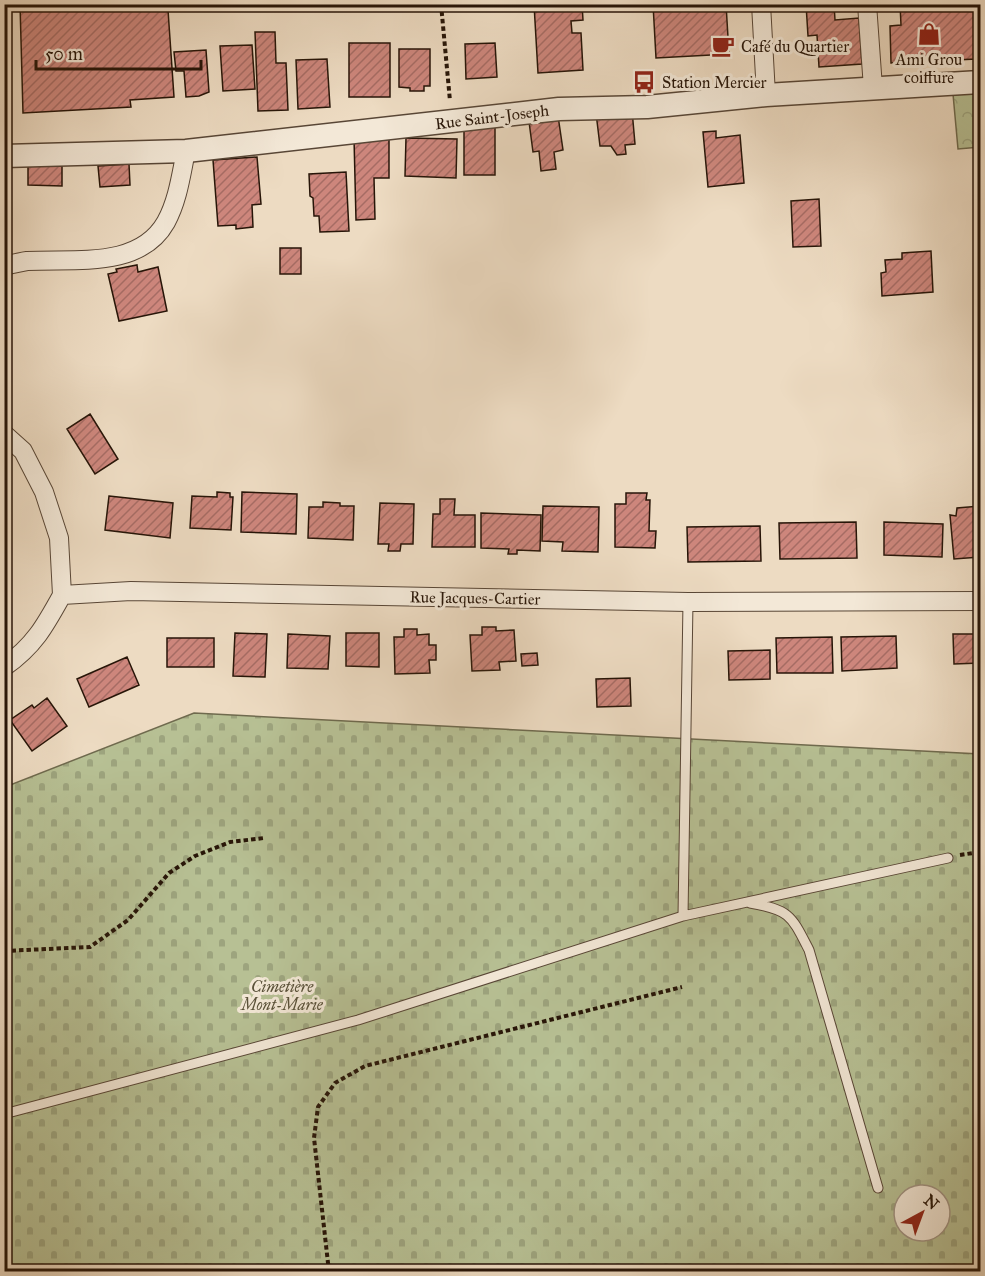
<svg xmlns="http://www.w3.org/2000/svg" width="985" height="1276" viewBox="0 0 985 1276" font-family="'IM FELL Great Primer',serif">
  <defs>
    <pattern id="forest-crowns" width="20" height="18" patternUnits="userSpaceOnUse" patternTransform="scale(1.5)"><rect width="20" height="18" fill="#b7c094"/><path d="M2 6a3 3 0 1 1 6 0M12 15a3 3 0 1 1 6 0" fill="none" stroke="#9da47e"/></pattern>
    <pattern id="cemetery-stones" width="16" height="16" patternUnits="userSpaceOnUse" patternTransform="scale(1.5)"><rect width="16" height="16" fill="#b7c094"/><path d="M2 7V4a2 2 0 0 1 4 0v3zM10 15v-3a2 2 0 0 1 4 0v3z" fill="#9da47e"/></pattern>
    <pattern id="building-hatch" width="6" height="6" patternUnits="userSpaceOnUse" patternTransform="scale(1.5)"><rect width="6" height="6" fill="#cd867c"/><path d="M-1 1l2-2M0 6l6-6M5 7l2-2" fill="none" stroke="#a66c64"/></pattern>
  </defs>
  <rect width="100%" height="100%" fill="#eddbc2"/>
  <filter id="stains"><feTurbulence type="fractalNoise" baseFrequency=".00333" numOctaves="4"/><feColorMatrix values="0 0 0 0 .2 0 0 0 0 .09 0 0 0 0 .02 0 0 0 .5 -.17"/></filter>
  <radialGradient id="worn" r=".72"><stop offset=".6" stop-color="#630" stop-opacity="0"/><stop offset="1" stop-color="#630" stop-opacity=".3"/></radialGradient>
  <path fill="url(#forest-crowns)" stroke="#6f6a4e" stroke-width="1.5" d="M 980,82 L 980,147 L 958,149 L 952,83 Z"/>
  <path fill="url(#cemetery-stones)" stroke="#6f6a4e" stroke-width="1.5" fill-rule="evenodd" d="M 194,713 L 980,754 L 980,1271 L 5,1272 L 5,787 ZM 904,1195 L 940,1195 L 940,1231 L 904,1231 Z"/>
  <path fill="url(#building-hatch)" stroke="#271508" stroke-width="1.5" d="M 20,4 L 177,4 L 178,9 L 168,10 L 174,97 L 130,100 L 131,107 L 23,113 Z
    M 534,4 L 582,4 L 583,20 L 571,21 L 572,33 L 581,33 L 583,70 L 538,73 Z
    M 653,4 L 726,4 L 729,54 L 656,58 Z
    M 806,4 L 834,4 L 835,20 L 859,18 L 862,64 L 819,67 L 817,35 L 808,36 Z
    M 900,4 L 976,4 L 979,30 L 975,30 L 976,59 L 891,63 L 890,26 L 901,25 Z
    M 255,32 L 275,32 L 276,63 L 286,63 L 288,110 L 258,111 Z
    M 349,43 L 390,43 L 390,97 L 349,97 Z
    M 495,43 L 497,77 L 466,79 L 465,44 Z
    M 252,45 L 255,89 L 223,91 L 220,46 Z
    M 399,49 L 430,49 L 430,86 L 424,86 L 424,91 L 410,91 L 410,88 L 399,87 Z
    M 206,50 L 209,92 L 199,96 L 186,97 L 184,71 L 176,71 L 174,52 Z
    M 327,59 L 330,107 L 298,109 L 296,60 Z
    M 557,109 L 563,150 L 554,152 L 556,169 L 541,171 L 539,151 L 533,152 L 528,114 Z
    M 632,110 L 635,144 L 625,145 L 626,154 L 617,155 L 611,146 L 600,146 L 596,113 Z
    M 464,125 L 495,125 L 495,175 L 464,175 Z
    M 716,131 L 716,138 L 740,135 L 744,183 L 708,187 L 703,132 Z
    M 389,137 L 389,178 L 374,178 L 375,219 L 356,220 L 354,138 Z
    M 406,138 L 457,139 L 456,178 L 405,176 Z
    M 257,157 L 261,204 L 252,205 L 253,227 L 236,229 L 236,225 L 218,226 L 213,160 Z
    M 4,164 L 8,164 L 10,197 L 4,197 Z
    M 129,164 L 130,185 L 100,187 L 98,166 Z
    M 28,165 L 62,166 L 62,186 L 28,185 Z
    M 346,172 L 349,231 L 320,232 L 319,216 L 314,216 L 313,198 L 310,196 L 309,174 Z
    M 819,199 L 821,246 L 793,247 L 791,201 Z
    M 280,248 L 301,248 L 301,274 L 280,274 Z
    M 931,251 L 933,292 L 882,296 L 881,273 L 886,272 L 885,260 L 902,259 L 902,253 Z
    M 137,265 L 138,272 L 158,267 L 167,311 L 119,321 L 108,274 L 117,272 L 116,269 Z
    M 90,414 L 118,459 L 95,474 L 67,429 Z
    M 217,492 L 230,493 L 230,497 L 233,497 L 231,530 L 190,528 L 192,496 L 217,497 Z
    M 242,492 L 297,494 L 296,534 L 241,532 Z
    M 626,493 L 647,493 L 646,500 L 650,500 L 649,531 L 656,531 L 655,548 L 615,547 L 615,504 L 626,504 Z
    M 109,496 L 173,503 L 170,538 L 105,530 Z
    M 440,499 L 455,499 L 454,515 L 475,515 L 475,547 L 432,547 L 433,514 L 440,514 Z
    M 323,502 L 340,503 L 340,506 L 354,506 L 353,540 L 308,538 L 309,507 L 323,507 Z
    M 380,503 L 414,504 L 413,544 L 401,544 L 400,551 L 388,551 L 389,544 L 378,544 Z
    M 543,506 L 599,507 L 598,552 L 562,551 L 563,542 L 542,541 Z
    M 980,506 L 980,557 L 954,559 L 950,515 L 956,516 L 957,508 Z
    M 481,513 L 541,515 L 540,551 L 517,550 L 517,554 L 508,554 L 509,549 L 481,548 Z
    M 856,522 L 857,558 L 780,559 L 779,523 Z
    M 884,522 L 943,524 L 942,557 L 884,555 Z
    M 760,526 L 761,561 L 688,562 L 687,527 Z
    M 482,627 L 496,627 L 496,631 L 514,630 L 516,661 L 499,662 L 500,670 L 472,671 L 470,635 L 482,635 Z
    M 404,629 L 417,629 L 417,635 L 429,634 L 429,645 L 436,645 L 436,660 L 429,660 L 430,673 L 395,674 L 394,637 L 404,637 Z
    M 235,633 L 267,634 L 265,677 L 233,676 Z
    M 346,633 L 379,633 L 379,667 L 346,666 Z
    M 288,634 L 330,636 L 328,669 L 287,668 Z
    M 953,634 L 980,634 L 980,663 L 954,664 Z
    M 896,636 L 897,668 L 842,671 L 841,637 Z
    M 832,637 L 833,673 L 777,673 L 776,638 Z
    M 167,638 L 214,638 L 214,667 L 167,667 Z
    M 770,650 L 770,679 L 729,680 L 728,651 Z
    M 537,653 L 538,665 L 522,666 L 521,654 Z
    M 127,657 L 139,685 L 89,707 L 77,679 Z
    M 630,678 L 631,706 L 597,707 L 596,679 Z
    M 47,698 L 67,726 L 32,751 L 10,720 L 32,705 L 34,708 Z"/>
  <g fill="none" stroke-linecap="round" stroke-linejoin="round">
    <g stroke="#584636" stroke-width="11">
      <path id="service" d="M 750,903 C 790,910 791,915 809,950 L 878,1188
        M 683,916 L 688,602
        M 4,1114 L 358,1020 L 683,916 L 948,858"/>
    </g>
    <g stroke="#584636" stroke-width="20">
      <path id="minor" d="M 761,4 L 766,95
        M 867,4 L 873,88
        M 4,266 C 12,264 20,262 27,261 C 73,258 139,270 166,222 C 178,200 181,175 186,151
        M 4,434 L 23,451 L 44,492 L 59,538 L 62,595
        M 62,595 L 131,591 L 688,602 L 980,601
        M 4,667 C 34,646 45,626 62,595"/>
    </g>
    <g stroke="#584636" stroke-width="25">
      <path id="tertiary" d="M 4,156 L 186,151 L 559,109 L 647,107 L 766,95 L 980,82"/>
    </g>
    <path stroke="#271508" stroke-width="4" stroke-dasharray="4.5 3" stroke-linecap="butt" d="M 441,4 L 450,101
      M 960,855 L 980,852
      M 4,951 L 90,947 L 128,920 L 169,873 L 195,856 L 230,842 L 264,838
      M 329,1272 L 314,1138 L 318,1107 L 335,1083 L 365,1066 L 682,987"/>
    <use href="#service" stroke="#f3e8d7" stroke-width="9"/>
    <use href="#minor" stroke="#f3e8d7" stroke-width="18"/>
    <use href="#tertiary" stroke="#f3e8d7" stroke-width="22"/>
  </g>
  <defs>
    <g id="shop-bare" transform="scale(1.8)"><path d="M-5-2.5h2.3a2.7 3.5 0 0 1 5.4 0H5L5.5 6h-11ZM-1.5-2.5h3a1.5 2.3 0 0 0-3 0Z" fill="#8f2418" stroke="#f3e8d7" stroke-width="2.5" paint-order="stroke"/></g>
    <g id="cafe-bare" transform="scale(1.8)"><path d="M-5.5-4.5H6V0H3Q3 3.5 0 3.5H-2.5Q-5.5 3.5-5.5 0ZM3-3.2v2h1.7v-2ZM-6 4.5H4V6H-6Z" fill="#8f2418" stroke="#f3e8d7" stroke-width="2.5" paint-order="stroke"/></g>
    <g id="bus-bare" transform="scale(1.8)"><path d="M-5-6H5V4H4V6H2V4H-2V6H-4V4H-5ZM-3.5-4V0h7V-4ZM-3.5 1.2v1.5H-2V1.2ZM2 1.2v1.5H3.5V1.2Z" fill="#8f2418" stroke="#f3e8d7" stroke-width="2.5" paint-order="stroke"/></g>
  </defs>
  <g fill-rule="evenodd">
    <use href="#shop-bare" x="929" y="34"/>
    <use href="#cafe-bare" x="723" y="46"/>
    <use href="#bus-bare" x="644" y="82"/>
  </g>
  <g text-anchor="middle" dominant-baseline="central" stroke-width="6" stroke-linejoin="round" paint-order="stroke">
    <g font-size="16" fill="#271508" stroke="#f3e8d7" text-anchor="start">
      <text x="741" y="46">Café du Quartier</text>
      <text x="929" y="59" text-anchor="middle">Ami Grou<tspan x="929" dy="18">coiffure</tspan></text>
      <text x="662" y="82">Station Mercier</text>
    </g>
    <g font-size="16" fill="#271508" stroke="#f3e8d7">
      <text transform="translate(492 117) rotate(-7)">Rue Saint-Joseph</text>
      <text transform="translate(475 598) rotate(1)">Rue Jacques-Cartier</text>
    </g>
    <g font-size="16" font-style="italic" fill="#595139" stroke="#f3e8d7">
      <text x="282" y="986">Cimetière<tspan x="282" dy="18">Mont-Marie</tspan></text>
    </g>
  </g>
  <rect width="985" height="1276" fill="none" stroke="#eddbc2" stroke-width="24"/>
  <rect x="6" y="6" width="973" height="1264" fill="none" stroke="#271508" stroke-width="3"/>
  <rect x="12" y="12" width="961" height="1252" fill="none" stroke="#271508" stroke-width="1.5"/>
  <g transform="translate(922 1213) rotate(41)"><circle r="28" fill="#f3e8d7" stroke="#a19484" stroke-width="1.5"/>
  <path d="M0-4.5L10 22L0 15L-10 22Z" fill="#8f2418"/>
  <text y="-9" font-size="16" font-weight="bold" text-anchor="middle" fill="#271508">N</text>
  </g>
  <path d="M36 60v9h165v-9" fill="none" stroke="#271508" stroke-width="3"/>
  <text x="45" y="60" font-size="18" fill="#271508" stroke="#f3e8d7" stroke-width="4.5" paint-order="stroke">50 m</text>
  <rect width="100%" height="100%" filter="url(#stains)"/>
  <rect width="100%" height="100%" fill="url(#worn)"/>
</svg>
